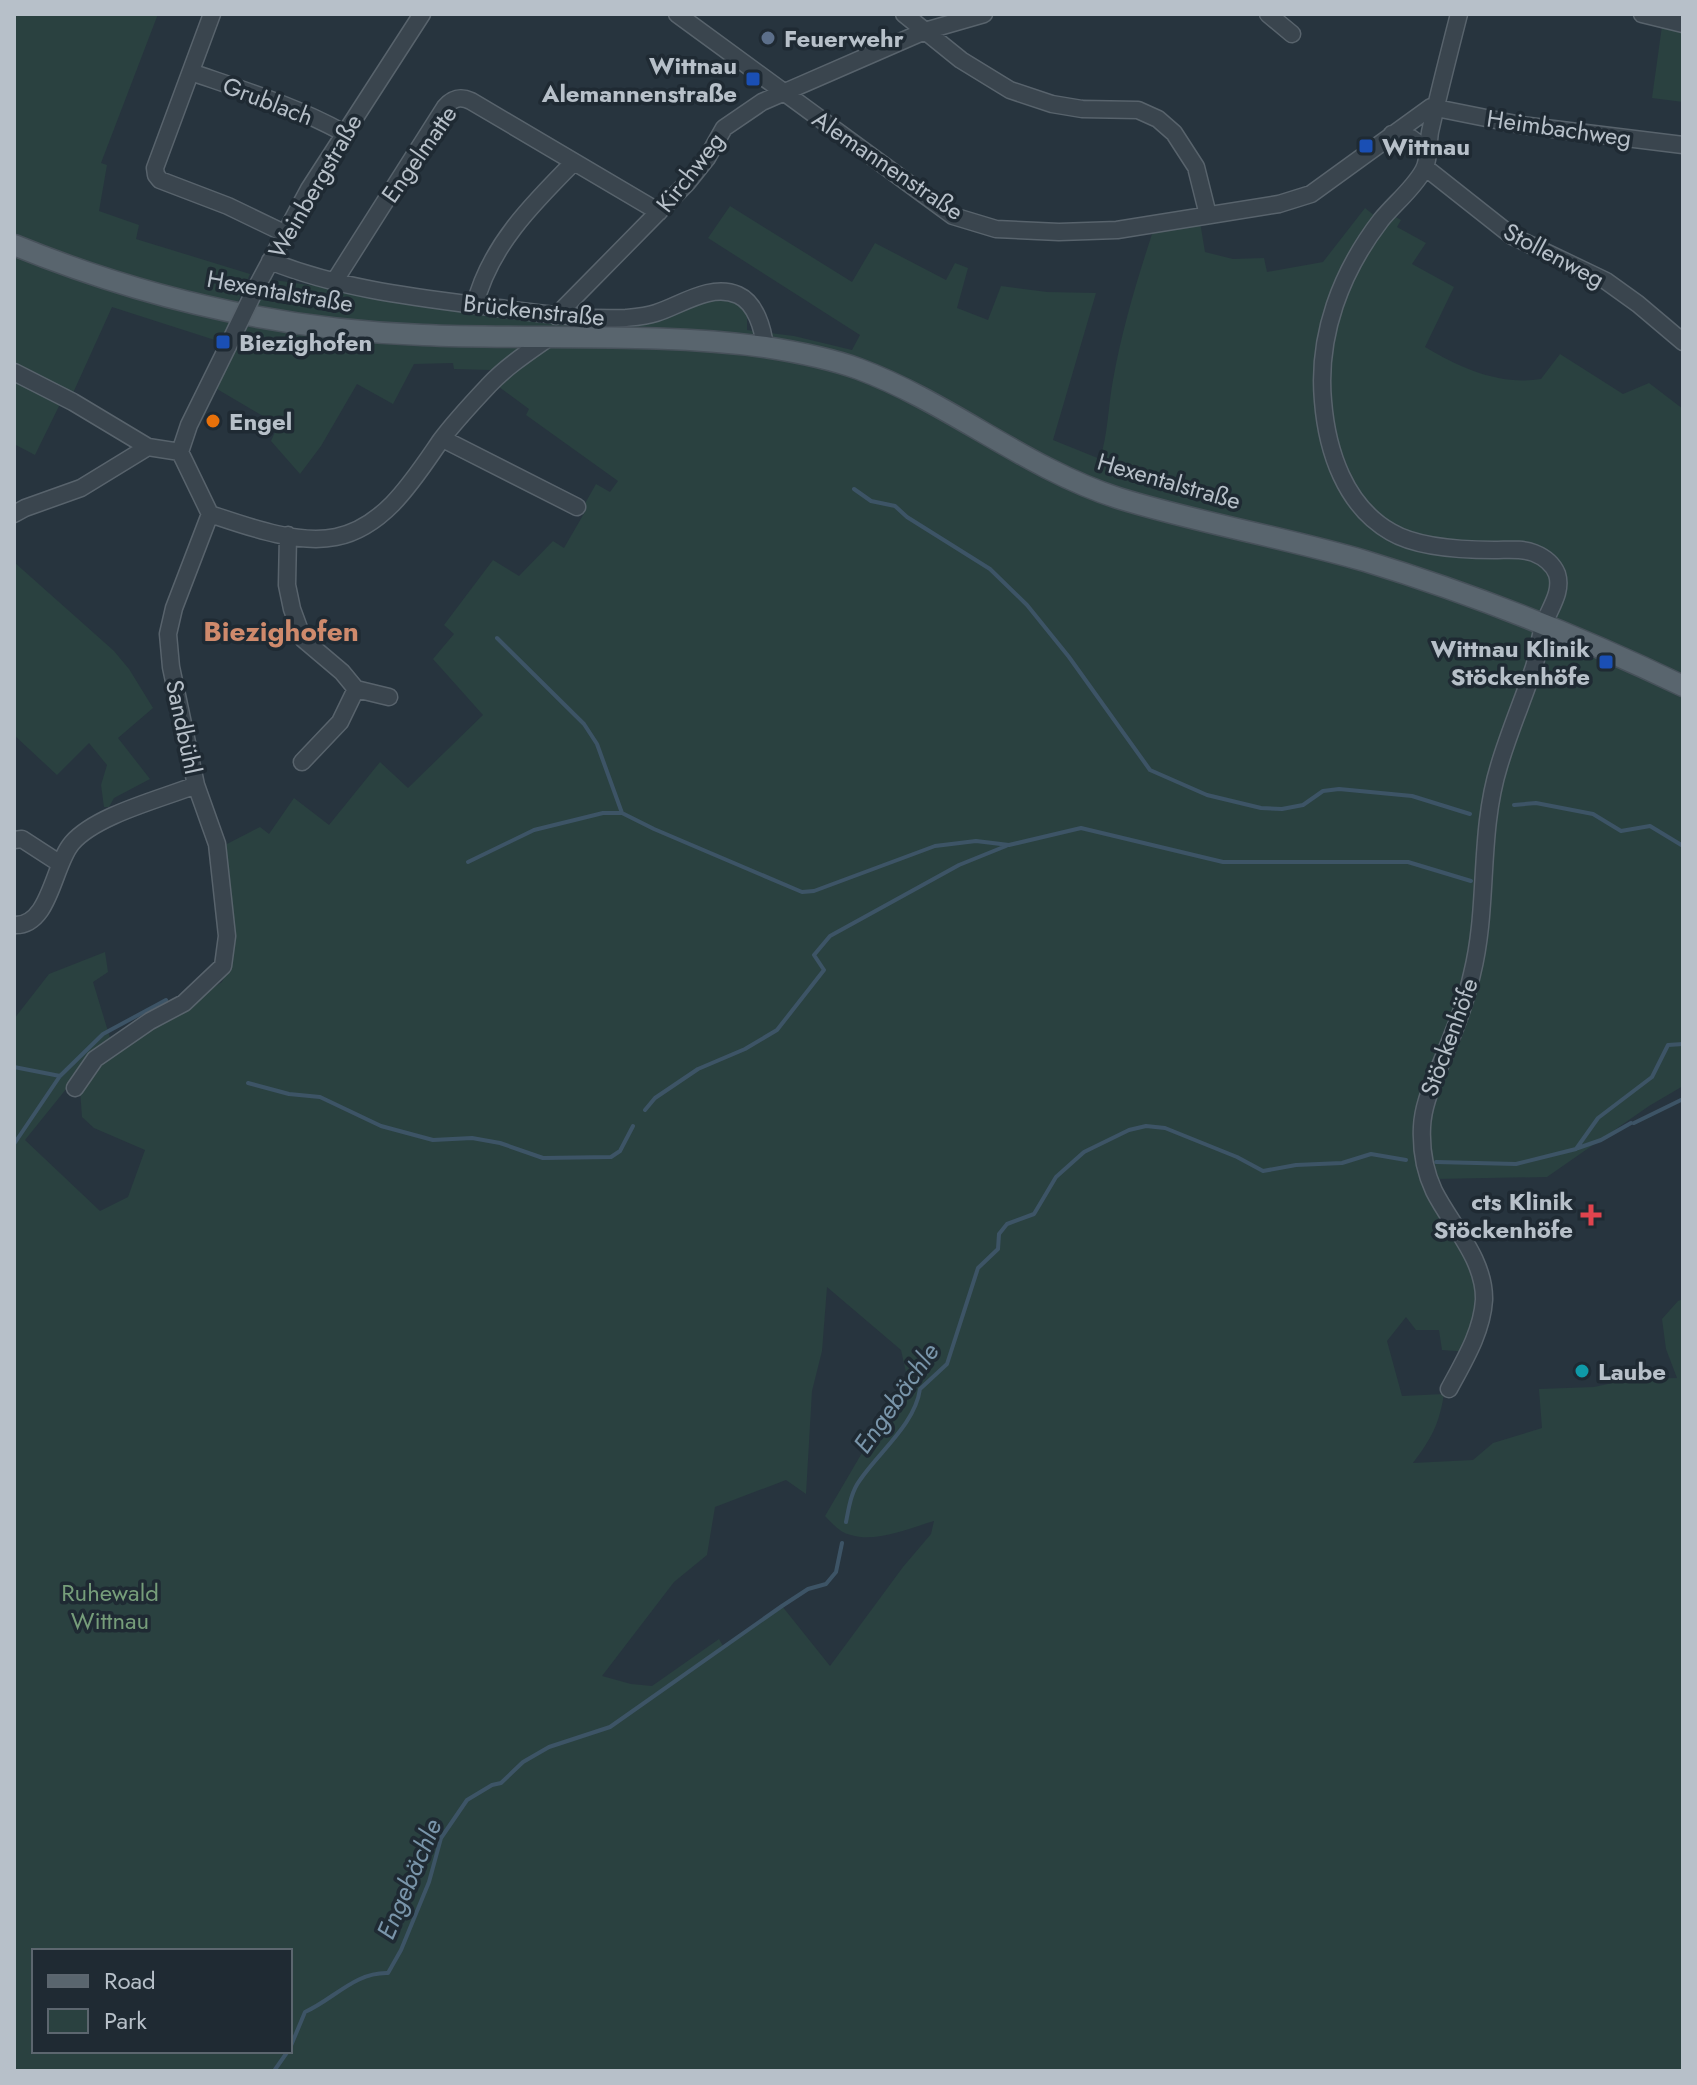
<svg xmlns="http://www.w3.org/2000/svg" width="1697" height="2085" viewBox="0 0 1697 2085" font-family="Jost,sans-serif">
  <rect width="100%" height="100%" fill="#27343e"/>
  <path fill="#2a4140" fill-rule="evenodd" d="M 14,14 L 158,14 L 101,163 L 107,165 L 99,211 L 139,225 L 136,239 L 250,274 L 221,342 L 112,307 L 73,393 L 14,364 Z
    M 1662,26 L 1683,29 L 1683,102 L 1652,98 Z
    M 730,206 L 852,282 L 875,243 L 946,280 L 955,263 L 968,268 L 957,308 L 988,320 L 1001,286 L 1047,292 L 1096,293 L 1053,440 L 1100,459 C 1108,434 1108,407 1113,380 C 1122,329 1137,280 1153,231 L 1200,222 L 1205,252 L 1233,259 L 1264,258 L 1267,272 L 1323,262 L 1365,208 L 1386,225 L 1394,216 L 1401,220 L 1397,227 L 1426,243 L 1412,264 L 1454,287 L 1425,347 C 1460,368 1501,386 1541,379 L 1560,354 L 1623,394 L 1649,383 L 1683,409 L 1683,1086 L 1649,1106 L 1547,1177 L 1433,1179 L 1480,1273 L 1469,1352 L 1442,1350 L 1439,1330 L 1416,1330 L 1406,1317 L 1387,1341 L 1402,1396 L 1444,1394 C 1439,1425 1431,1439 1413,1463 L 1473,1460 L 1493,1443 L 1542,1428 L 1539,1389 L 1594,1387 L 1631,1379 L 1677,1378 L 1666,1349 L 1662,1319 L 1678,1301 L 1683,1299 L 1683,2071 L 14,2071 L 14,1019 L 49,974 L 105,952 L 108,972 L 93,982 L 114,1051 L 222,982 L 228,969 L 223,846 L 260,827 L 269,834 L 294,798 L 329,825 L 380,762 L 408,788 L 483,715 L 433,659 L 454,634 L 444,625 L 493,560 L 519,576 L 553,541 L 564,548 L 586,510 L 583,507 L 596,484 L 610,492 L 618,481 L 526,415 L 529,409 L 495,384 L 495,372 L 491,370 L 454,369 L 453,363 L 414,364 L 393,404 L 357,384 L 321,446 L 300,474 L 271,441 L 278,425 L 217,389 L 267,279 L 589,325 L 676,310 L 722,297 L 734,299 L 742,307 L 747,313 L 747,330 L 794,336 L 852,350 L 860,335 L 708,238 ZM 71,1083 L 80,1090 L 82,1117 L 94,1128 L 145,1150 L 128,1197 L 100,1211 L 25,1140 ZM 827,1287 L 901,1350 L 909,1386 L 886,1412 L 825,1516 C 832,1523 840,1533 851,1535 C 876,1543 910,1528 934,1521 L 931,1534 L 903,1567 L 830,1666 L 782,1606 L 723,1646 L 719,1639 L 652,1686 L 631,1684 L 602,1676 L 674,1582 L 707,1555 L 715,1507 L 786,1480 L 806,1494 L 812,1391 L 822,1351 ZM 34,1951 L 290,1951 L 290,2051 L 34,2051 Z
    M 14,381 L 60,404 L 35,455 L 14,444 Z
    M 14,562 L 114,651 L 129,669 L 153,708 L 118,738 L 150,779 L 114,798 L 109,807 L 104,807 L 101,785 L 107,765 L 89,743 L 57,775 L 14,735 Z"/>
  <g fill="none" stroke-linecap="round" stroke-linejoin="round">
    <path stroke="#3d5466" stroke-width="4" d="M 854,489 L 871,501 L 895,506 L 907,517 L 990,569 L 1027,605 L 1069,657 L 1150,770 L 1207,795 L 1261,808 L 1282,809 L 1303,805 L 1323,791 L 1339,789 L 1412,796 L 1470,814
      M 497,638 L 584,724 L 597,744 L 622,813
      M 1514,805 L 1536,803 L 1593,814 L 1621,831 L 1650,826 L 1683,846
      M 468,862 L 534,830 L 603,813 L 622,813 L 654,829 L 802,892 L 814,891 L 935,846 L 976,841 L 1009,845 L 1081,828 L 1223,862 L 1408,862 L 1471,881
      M 14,1067 L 60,1076
      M 248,1083 L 289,1094 L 320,1097 L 381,1126 L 433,1140 L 472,1138 L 500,1143 L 543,1158 L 611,1157 L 620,1151 L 633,1126
      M 645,1110 L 655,1098 L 698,1069 L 745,1049 L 777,1030 L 824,970 L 814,955 L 830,936 L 959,865 L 1006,846
      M 1634,1123 L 1683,1099
      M 14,1144 L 60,1076 L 103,1034 L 166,1000
      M 1578,1148 L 1601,1140 L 1631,1123
      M 1436,1162 L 1516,1164 L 1576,1149 L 1598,1118 L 1652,1077 L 1668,1045 L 1683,1044
      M 846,1522 C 849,1507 851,1492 860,1480 C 880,1451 915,1424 920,1389 L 947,1364 L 978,1268 L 998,1249 L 999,1234 L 1007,1224 L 1034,1214 L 1056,1177 L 1084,1152 L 1129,1130 L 1146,1126 L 1165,1128 L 1237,1157 L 1263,1171 L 1296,1165 L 1342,1163 L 1371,1154 L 1406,1160
      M 290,2048 L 305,2012 C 334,1999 355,1972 388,1973 L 401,1950 L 429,1882 L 441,1838 L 467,1800 L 492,1785 L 501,1783 L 523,1762 L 549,1747 L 610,1727 L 782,1606 L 808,1589 L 826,1584 L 836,1572 L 842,1543
      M 274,2071 L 288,2051"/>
    <g stroke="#58636c" stroke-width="19">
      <path id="minor" d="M 212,14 L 155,168 L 156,175 L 160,180 L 228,206 L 284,233
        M 677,14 L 953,216 L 996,229 L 1059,232 L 1117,230 L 1279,204 L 1311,194 L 1431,107 L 1521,125 L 1683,145
        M 904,14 L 961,60 L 1010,90 L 1052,104 L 1082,109 L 1138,110 L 1158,119 L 1174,133 L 1196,167 L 1208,215
        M 1268,14 L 1292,34
        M 1642,14 L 1683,24
        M 191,72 C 243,90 295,106 344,133
        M 1392,134 L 1411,138 L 1427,150
        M 1426,168 L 1512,236 L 1606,281 L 1638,304 L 1683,342
        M 270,261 C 342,290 421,298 498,308 C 541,313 582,320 626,318 C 636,317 647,316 656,313 C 681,305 711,283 738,295 C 756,303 763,329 765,347
        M 334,282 L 445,107 C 453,98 460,96 471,101 L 659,212
        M 256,288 L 309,189 L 422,14
        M 475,305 C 489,247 533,203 574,162
        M 556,316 L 687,183 L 707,158 L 724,128 L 762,102 L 925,31 L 984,14
        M 14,372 L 73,402 L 148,447 L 180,452
        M 443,439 L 577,507
        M 180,452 L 189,425 L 228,346
        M 180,452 L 210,514
        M 14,514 L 25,508 L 81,488 L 148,447
        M 210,514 C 246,526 297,545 336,537 C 385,527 414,479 441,440 C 455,421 473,402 489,385 C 506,367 527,353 547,339
        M 288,535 L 287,585 L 292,609 L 303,639 L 342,672 L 356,689 L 389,697
        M 302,762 L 340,722 L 356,689
        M 14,840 L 22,839 L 59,863
        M 14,925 C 50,927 53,865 72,843 C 96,815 161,799 196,785
        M 75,1088 L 95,1059 L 150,1021 L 184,1003 L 223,966 L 227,936 L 217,844 L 196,785 L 171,667 L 168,634 L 174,608 L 210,514
        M 1449,1389 C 1464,1361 1482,1332 1484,1300 C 1485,1259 1451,1225 1434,1191 C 1425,1172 1421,1148 1422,1127 C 1423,1105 1432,1086 1440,1066 C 1452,1036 1465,1006 1472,974 C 1489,906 1478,834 1499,766 C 1509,732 1523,700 1534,667 C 1538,654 1539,640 1543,627 C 1548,610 1563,593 1557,574 C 1553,564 1544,557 1534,553 C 1521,548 1508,550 1494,550 C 1463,550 1418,548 1391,532 C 1345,506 1327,451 1323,401 C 1317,335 1341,272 1381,220 C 1394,204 1413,189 1423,171 C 1429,162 1428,144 1430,132 C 1439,92 1449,53 1459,14"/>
    </g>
    <g stroke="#47515a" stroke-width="23">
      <path id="major" d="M 14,245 C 144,298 283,330 423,335 C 536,340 654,332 765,347 C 797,352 829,358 859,369 C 950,403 1025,468 1118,498 C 1199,523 1283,537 1365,561 C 1473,594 1581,637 1683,686"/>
    </g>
    <use href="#minor" stroke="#3a454e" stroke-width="16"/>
    <use href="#major" stroke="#59656e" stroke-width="20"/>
    <g stroke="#58636c" stroke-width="19" stroke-linecap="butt">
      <path id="minor-bridge" d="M 228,346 L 256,288"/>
    </g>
    <use href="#minor-bridge" stroke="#3a454e" stroke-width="16"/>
  </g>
  <circle fill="#5c6f8a" stroke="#1f2a33" stroke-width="3" cx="768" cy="38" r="8"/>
  <g fill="#1a4fb4" stroke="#1f2a33" stroke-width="3">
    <rect x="745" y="71" width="16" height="16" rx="4"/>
    <rect x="1358" y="138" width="16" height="16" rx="4"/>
    <rect x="215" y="334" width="16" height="16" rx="4"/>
    <rect x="1598" y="654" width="16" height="16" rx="4"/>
  </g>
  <circle fill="#e8710a" stroke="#1f2a33" stroke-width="3" cx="213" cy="421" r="8"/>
  <path fill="#e0444e" stroke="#1f2a33" stroke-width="3" d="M1587 1203h8v8h8v8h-8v8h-8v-8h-8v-8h8z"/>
  <circle fill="#0f9aa8" stroke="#1f2a33" stroke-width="3" cx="1582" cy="1371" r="8"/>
  <g text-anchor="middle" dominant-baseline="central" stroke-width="7" stroke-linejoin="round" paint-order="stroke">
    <g font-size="24" font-weight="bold" fill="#b7c0c9" stroke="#1f2a33" text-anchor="start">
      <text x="784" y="38">Feuerwehr</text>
      <text x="737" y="65" text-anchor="end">Wittnau<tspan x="737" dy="28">Alemannenstraße</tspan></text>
      <text x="1382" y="146">Wittnau</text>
      <text x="239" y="342">Biezighofen</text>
      <text x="229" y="421">Engel</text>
      <text x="1590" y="648" text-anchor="end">Wittnau Klinik<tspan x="1590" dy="28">Stöckenhöfe</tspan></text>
      <text x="1573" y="1201" text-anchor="end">cts Klinik<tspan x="1573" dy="28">Stöckenhöfe</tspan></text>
      <text x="1598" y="1371">Laube</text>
    </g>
    <g font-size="24" fill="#b7c0c9" stroke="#1f2a33">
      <text transform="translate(268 101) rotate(21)">Grublach</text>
      <text transform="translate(1559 128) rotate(8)">Heimbachweg</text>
      <text transform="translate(419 154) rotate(-55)">Engelmatte</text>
      <text transform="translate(888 165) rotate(34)">Alemannenstraße</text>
      <text transform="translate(690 172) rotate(-52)">Kirchweg</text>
      <text transform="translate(315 186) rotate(-60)">Weinbergstraße</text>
      <text transform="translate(1554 255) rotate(28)">Stollenweg</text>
      <text transform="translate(280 291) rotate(10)">Hexentalstraße</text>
      <text transform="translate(534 310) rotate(6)">Brückenstraße</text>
      <text transform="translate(1169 481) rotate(16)">Hexentalstraße</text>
      <text transform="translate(184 727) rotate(78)">Sandbühl</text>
      <text transform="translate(1449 1037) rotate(-70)">Stöckenhöfe</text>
    </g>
    <g font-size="24" fill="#769d7a" stroke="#1f2a33">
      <text x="110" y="1592">Ruhewald<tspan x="110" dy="28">Wittnau</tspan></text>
    </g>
    <g font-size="26" font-style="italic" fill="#7995aa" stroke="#1f2a33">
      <text transform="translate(896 1398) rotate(-55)">Engebächle</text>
      <text transform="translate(409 1879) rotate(-67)">Engebächle</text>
    </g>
    <g font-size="28" font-weight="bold" fill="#cf8a6c" stroke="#1f2a33">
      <text x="281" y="631">Biezighofen</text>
    </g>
  </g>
  <rect width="1697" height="2085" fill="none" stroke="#b7c0c9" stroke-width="32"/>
  <rect x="32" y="1949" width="260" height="104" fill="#1f2a33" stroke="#5c666f" stroke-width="2"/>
  <rect x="48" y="1975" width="40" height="12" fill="#59656e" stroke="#5c666f" stroke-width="2"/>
  <text x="104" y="1989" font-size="24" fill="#b7c0c9">Road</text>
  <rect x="48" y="2009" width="40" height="24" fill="#2a4140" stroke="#5c666f" stroke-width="2"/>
  <text x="104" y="2029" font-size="24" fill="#b7c0c9">Park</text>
</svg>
